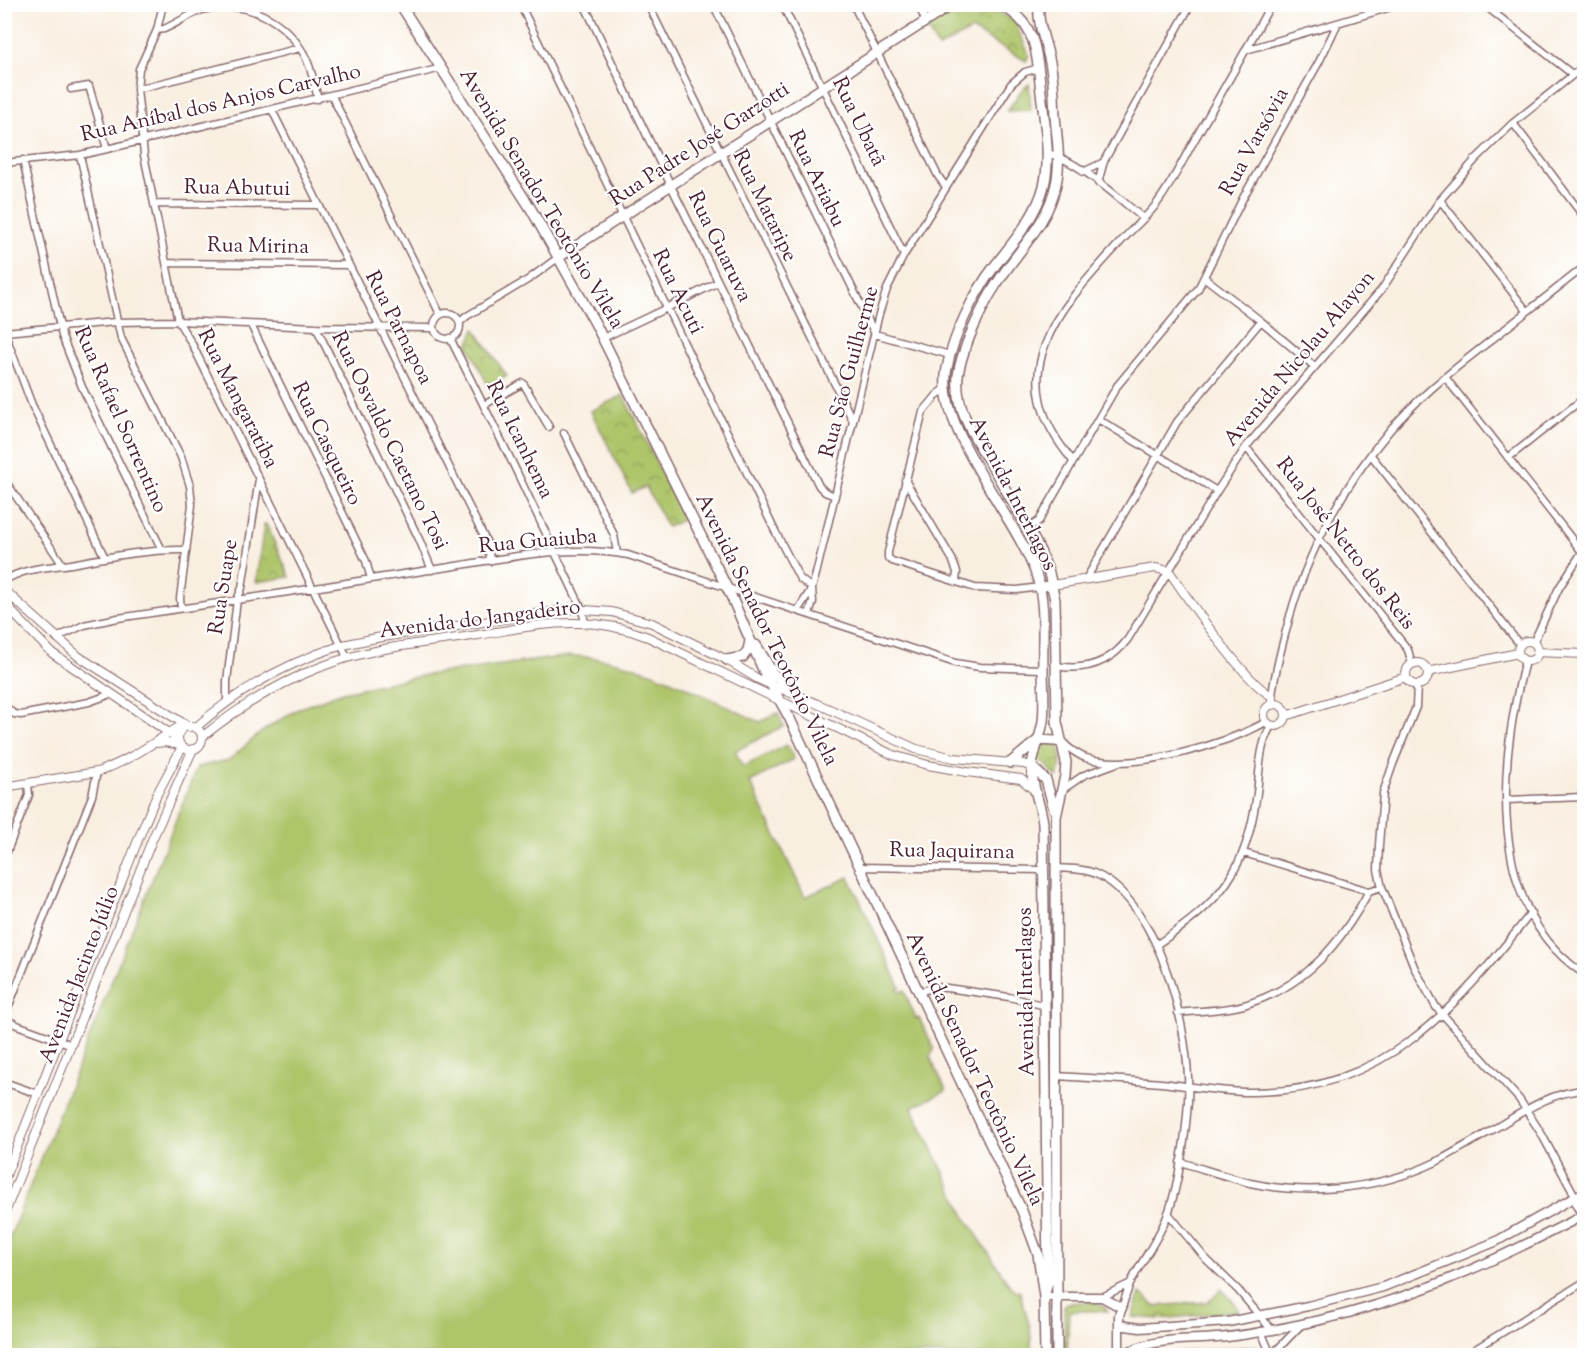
<svg xmlns="http://www.w3.org/2000/svg" width="1589" height="1360" viewBox="0 0 1589 1360" font-family="'Sorts Mill Goudy',serif">
  <defs>
    <pattern id="park-crowns" width="20" height="18" patternUnits="userSpaceOnUse" patternTransform="scale(1.5)"><rect width="20" height="18" fill="#aec56a"/><path d="M2 6a3 3 0 1 1 6 0M12 15a3 3 0 1 1 6 0" fill="none" stroke="#909f57"/></pattern>
  </defs>
  <rect width="100%" height="100%" fill="#fff"/>
  <filter id="ink" filterUnits="userSpaceOnUse"><feTurbulence type="fractalNoise" baseFrequency=".0167" numOctaves="2"/><feDisplacementMap in="SourceGraphic" scale="12" xChannelSelector="R" yChannelSelector="G"/><feConvolveMatrix kernelMatrix="1 2 1 2 8 2 1 2 1" color-interpolation-filters="sRGB"/></filter>
  <filter id="wash" filterUnits="userSpaceOnUse"><feTurbulence type="fractalNoise" baseFrequency=".008" numOctaves="4" result="noise"/><feDisplacementMap in="SourceGraphic" scale="24" xChannelSelector="R" yChannelSelector="G"/><feGaussianBlur stdDeviation="1.35" result="paint"/><feColorMatrix in="noise" values="0 0 0 0 0 0 0 0 0 0 0 0 0 0 0 0 0 1.4 0 .05"/><feComposite in="paint" operator="in"/></filter>
  <g filter="url(#wash)">
    <rect width="100%" height="100%" fill="#f9efe1"/>
    <path fill="url(#park-crowns)" stroke="#7c724a" stroke-width="1.5" d="M 966,5 L 976,5 L 1014,19 L 1029,55 L 1026,61 L 972,30 L 938,48 L 926,27 Z
      M 1029,84 L 1031,110 L 1007,111 L 1021,91 Z
      M 475,329 L 507,376 L 489,387 L 468,345 Z
      M 623,395 L 685,519 L 667,527 L 646,487 L 632,493 L 591,411 Z
      M 264,524 L 266,524 L 290,577 L 256,582 Z
      M 1042,743 L 1058,745 C 1063,756 1061,766 1057,777 L 1039,759 L 1039,749 Z
      M 1221,1289 L 1235,1303 L 1239,1311 L 1161,1319 L 1132,1317 L 1140,1293 L 1155,1306 L 1208,1302 Z
      M 1067,1303 C 1080,1303 1099,1298 1108,1311 L 1069,1311 L 1067,1355 L 1065,1356 L 1064,1306 Z
      M 1256,1346 L 1260,1351 L 1255,1355 L 1145,1355 Z"/>
    <path fill="#aec56a" stroke="#7c724a" stroke-width="1.5" d="M 570,656 C 641,657 697,694 760,722 L 778,713 L 784,726 L 735,751 L 743,767 L 787,745 L 794,759 L 750,782 L 805,897 L 849,877 L 900,987 L 898,988 L 900,992 L 904,990 L 916,1019 L 919,1018 L 934,1049 L 930,1057 L 946,1091 L 912,1107 L 966,1218 L 1008,1283 L 1016,1291 L 1019,1290 L 1030,1327 L 1032,1355 L 5,1355 L 5,1249 L 197,767 L 229,760 L 260,733 L 280,720 L 300,708 L 343,692 L 425,675 Z"/>
  </g>
  <g filter="url(#ink)">
    <g fill="none" stroke-linecap="round" stroke-linejoin="round">
      <g stroke="#87686b" stroke-width="9">
        <path id="minor" d="M 163,4 L 157,30 L 139,69 L 137,89 L 144,155 L 178,321 L 192,344 L 347,657
          M 520,4 L 774,529 L 800,579 L 812,588
          M 584,4 L 674,192 L 819,486 L 825,492 L 835,496
          M 648,4 L 853,421
          M 713,4 L 875,334 L 950,355
          M 782,4 L 904,255
          M 853,4 L 938,176 L 946,187
          M 918,4 L 925,20
          M 1483,4 L 1572,74
          M 157,30 L 164,29 C 178,23 191,13 206,9 C 247,0 284,19 304,54 C 312,68 314,84 318,99
          M 1246,50 L 1401,4
          M 71,89 L 89,86 L 107,149
          M 137,89 L 300,48
          M 332,96 L 440,314
          M 272,110 L 488,545 L 490,561
          M 1513,123 L 1584,217
          M 1046,153 C 1077,159 1118,198 1143,218
          M 80,155 L 121,338 L 181,457 L 190,486 L 192,505 L 180,598 L 181,608
          M 23,160 L 62,336 L 82,387 L 162,550
          M 4,163 L 80,155 L 107,149 L 442,68
          M 1083,172 L 1104,162
          M 1098,183 L 1104,161 L 1191,4
          M 1440,200 L 1527,311
          M 154,204 L 319,205
          M 167,263 L 348,265
          M 1205,278 L 1261,321 L 1315,367
          M434 326a13 13 0 1 1 26 0a13 13 0 1 1-26 0Z
          M 460,322 L 467,316 L 529,279 L 559,257
          M 251,325 L 366,561 L 371,579
          M 316,327 L 419,539 L 432,570
          M 4,331 L 32,405 L 105,558
          M 4,332 L 116,322 L 178,321 L 316,327 L 434,328
          M 450,338 L 512,462 L 582,609 L 585,623
          M 603,338 L 667,308 L 718,282
          M 1445,377 L 1582,552
          M 945,389 L 937,395 L 923,412 L 888,552 L 888,558 L 892,561 L 975,588 L 1017,590 L 1040,587
          M 484,405 L 523,383 L 549,427
          M 1098,419 L 1217,491
          M 564,433 L 614,535 L 617,553
          M 1246,447 L 1402,642 L 1408,650 L 1412,664
          M 1371,455 L 1520,645
          M 1508,458 L 1584,398
          M 1073,461 C 995,370 1064,304 1127,235 C 1137,224 1150,214 1158,202 C 1172,183 1183,160 1195,139 C 1221,94 1246,50 1271,4
          M 4,479 L 63,565
          M 905,480 L 952,559 L 957,572 L 956,582
          M 1028,528 L 1039,521 L 1117,386 L 1198,289 L 1243,198 L 1319,62 L 1338,23
          M 1086,579 L 1177,422 L 1261,321
          M 4,581 C 22,568 50,567 71,564 C 109,557 148,549 186,550
          M 798,610 L 812,588 L 816,574 L 879,314 L 887,289 L 904,255 L 1011,84 L 1025,72 L 1039,68
          M 809,614 L 813,602 L 812,588
          M 56,638 L 84,625 L 118,618 C 222,603 326,586 429,570 C 494,561 563,543 628,555 L 955,663 L 980,667 L 1043,669
          M 1533,643 L 1559,588 L 1584,549
          M 1525,661 C 1499,761 1485,909 1584,974
          M 1056,666 C 1085,671 1110,663 1128,639 L 1217,491 L 1246,447 L 1382,289 L 1440,200 L 1476,159 L 1513,123 L 1584,66
          M 1417,685 L 1416,707 L 1393,764 L 1383,793 L 1379,845 L 1378,870 L 1382,887 L 1415,969 L 1436,1007 L 1519,1099 L 1541,1133 L 1575,1196 C 1575,1204 1576,1210 1584,1213
          M 1272,696 C 1275,669 1283,642 1290,616 C 1310,546 1343,486 1390,430 C 1417,399 1449,373 1481,348 C 1515,321 1550,294 1584,267
          M 227,701 L 227,681 L 237,600 L 242,588 L 259,479
          M 4,705 L 14,714 L 21,715 L 89,702 L 111,694
          M 1063,743 C 1070,749 1077,755 1086,758 C 1133,772 1225,745 1266,722
          M 1062,790 L 1084,775 L 1117,763
          M 1506,800 L 1584,797
          M 1244,853 L 1369,891 L 1382,887
          M 4,859 L 29,795 L 28,784
          M 859,867 L 1044,870
          M 1056,868 C 1069,869 1084,868 1096,874 C 1161,903 1192,1037 1188,1101 C 1186,1134 1179,1183 1168,1214 C 1159,1238 1143,1259 1131,1282 C 1127,1290 1125,1299 1122,1308
          M 1156,945 C 1222,901 1246,872 1257,793 C 1260,770 1259,746 1271,726
          M 918,993 L 933,987 L 947,988 L 1009,997 L 1046,1006
          M 1178,1013 C 1201,1010 1226,1011 1247,1004 C 1306,986 1341,943 1369,891
          M 72,1045 L 17,1025 L 4,1018 L 92,796 L 97,772
          M 1056,1076 C 1091,1078 1126,1080 1161,1083 C 1191,1086 1221,1092 1251,1092 C 1384,1093 1456,1008 1531,913
          M 4,1082 L 38,1094
          M 1180,1162 C 1204,1169 1227,1177 1250,1183 C 1310,1196 1379,1189 1434,1163 C 1450,1155 1466,1145 1482,1136 C 1514,1118 1547,1092 1584,1090
          M 1168,1213 L 1205,1258 L 1238,1290 L 1271,1329
          M 1102,1297 L 1131,1283
          M 1261,1331 L 1271,1355
          M 1271,1356 L 1302,1324
          M 1464,1356 L 1584,1282"/>
      </g>
      <g stroke="#87686b" stroke-width="10">
        <path id="tertiary" d="M 1040,587 L 1155,568 L 1169,571 C 1187,598 1247,685 1272,696 L 1272,705
          M 4,590 L 78,656 L 189,727
          M 4,601 L 14,614 L 52,653 L 178,739
          M1518 651a10 10 0 1 1 20 0a10 10 0 1 1-20 0Z
          M 1537,652 L 1584,654
          M1406 674a11 11 0 1 1 22 0a11 11 0 1 1-22 0Z
          M 1428,672 L 1518,653
          M1264 715a11 11 0 1 1 22 0a11 11 0 1 1-22 0Z
          M 1286,716 L 1406,677
          M178 738a12 12 0 1 1 24 0a12 12 0 1 1-24 0Z
          M 195,728 C 238,690 288,662 343,645 L 376,638 L 571,609 L 612,612 L 652,623 L 727,660 L 758,679 L 827,708 L 916,749 L 954,758 L 1024,764 L 1032,767
          M 202,737 C 239,707 278,683 323,666 C 371,647 427,643 478,635 C 511,630 545,622 577,623 C 602,623 625,628 648,637 L 893,755 L 928,765 L 967,772 L 1021,779 L 1034,790
          M 156,743 L 165,742 L 180,745
          M 4,787 L 97,772 C 130,761 155,741 184,724
          M 4,1180 L 140,835 L 157,794 L 182,747
          M 4,1215 L 152,840 L 193,749"/>
      </g>
      <g stroke="#87686b" stroke-width="11">
        <path id="secondary" d="M 1044,1297 L 1102,1297 L 1122,1308 L 1119,1315 L 1119,1356
          M 1119,1323 L 1125,1326 L 1140,1328 L 1228,1322 L 1308,1306 L 1383,1287 L 1495,1242 L 1584,1192
          M 1120,1356 C 1152,1337 1182,1341 1217,1338 C 1245,1336 1274,1330 1302,1324 C 1406,1303 1491,1263 1584,1215"/>
      </g>
      <g stroke="#87686b" stroke-width="12">
        <path id="primary" d="M 400,4 L 531,209 L 595,323 L 732,598 L 764,672 L 789,717 L 1022,1211 L 1038,1254 L 1044,1297
          M 990,4 L 1006,8 L 1022,4
          M 1039,4 C 1037,23 1045,40 1049,58 C 1054,77 1054,97 1055,116 C 1057,139 1061,162 1056,184 C 1048,224 1017,251 996,285 C 982,306 961,351 958,376 C 954,414 983,449 1000,480 C 1014,504 1028,527 1040,551 L 1049,573 L 1055,600 L 1057,722 L 1066,762 L 1065,776 L 1056,817 L 1057,1356
          M 1006,8 C 1035,25 1037,52 1040,83 C 1043,115 1052,154 1044,186 C 1036,217 1013,242 994,267 C 974,293 953,336 947,368 C 934,428 1018,518 1037,577 C 1046,604 1042,638 1043,667 C 1043,685 1045,704 1043,721 C 1041,736 1034,750 1032,765 C 1030,784 1041,804 1043,823 L 1048,1282 L 1044,1297 L 1045,1356
          M 559,257 L 953,4
          M 756,645 L 773,673 L 792,692
          M 727,660 L 743,657 L 748,650 L 750,641
          M 1010,763 L 1038,740 L 1055,741 L 1063,743
          M 1032,767 L 1046,780 L 1054,809"/>
      </g>
      <use href="#minor" stroke="#fff" stroke-width="6"/>
      <use href="#tertiary" stroke="#fff" stroke-width="8"/>
      <use href="#secondary" stroke="#fff" stroke-width="8"/>
      <use href="#primary" stroke="#fff" stroke-width="9"/>
    </g>
  </g>
  <g text-anchor="middle" dominant-baseline="central" stroke-width="4.5" stroke-linejoin="round" paint-order="stroke">
    <g font-size="21" fill="#4a1f2b" stroke="#fff">
      <text transform="translate(221 104) rotate(-13)">Rua Aníbal dos Anjos Carvalho</text>
      <text transform="translate(858 122) rotate(64)">Rua Ubatã</text>
      <text transform="translate(1255 142) rotate(-61)">Rua Varsóvia</text>
      <text transform="translate(700 145) rotate(-33)">Rua Padre José Garzotti</text>
      <text transform="translate(816 179) rotate(64)">Rua Ariabu</text>
      <text transform="translate(237 189) rotate(1)">Rua Abutui</text>
      <text transform="translate(541 199) rotate(59)">Avenida Senador Teotônio Vilela</text>
      <text transform="translate(764 206) rotate(64)">Rua Mataripe</text>
      <text transform="translate(258 247) rotate(1)">Rua Mirina</text>
      <text transform="translate(719 247) rotate(64)">Rua Guaruva</text>
      <text transform="translate(677 292) rotate(64)">Rua Acuti</text>
      <text transform="translate(398 328) rotate(63)">Rua Parnapoa</text>
      <text transform="translate(1300 359) rotate(-50)">Avenida Nicolau Alayon</text>
      <text transform="translate(850 372) rotate(-75)">Rua São Guilherme</text>
      <text transform="translate(237 399) rotate(63)">Rua Mangaratiba</text>
      <text transform="translate(120 420) rotate(66)">Rua Rafael Sorrentino</text>
      <text transform="translate(519 440) rotate(64)">Rua Icanhema</text>
      <text transform="translate(389 441) rotate(64)">Rua Osvaldo Caetano Tosi</text>
      <text transform="translate(326 444) rotate(64)">Rua Casqueiro</text>
      <text transform="translate(1012 494) rotate(63)">Avenida Interlagos</text>
      <text transform="translate(538 542) rotate(-5)">Rua Guaiuba</text>
      <text transform="translate(1345 544) rotate(52)">Rua José Netto dos Reis</text>
      <text transform="translate(224 587) rotate(-81)">Rua Suape</text>
      <text transform="translate(480 620) rotate(-7)">Avenida do Jangadeiro</text>
      <text transform="translate(766 630) rotate(64)">Avenida Senador Teotônio Vilela</text>
      <text transform="translate(952 852) rotate(1)">Rua Jaquirana</text>
      <text transform="translate(80 975) rotate(-69)">Avenida Jacinto Júlio</text>
      <text transform="translate(1027 992) rotate(-91)">Avenida Interlagos</text>
      <text transform="translate(974 1069) rotate(65)">Avenida Senador Teotônio Vilela</text>
    </g>
  </g>
  <rect width="1589" height="1360" fill="none" stroke="#fff" stroke-width="24"/>
</svg>
